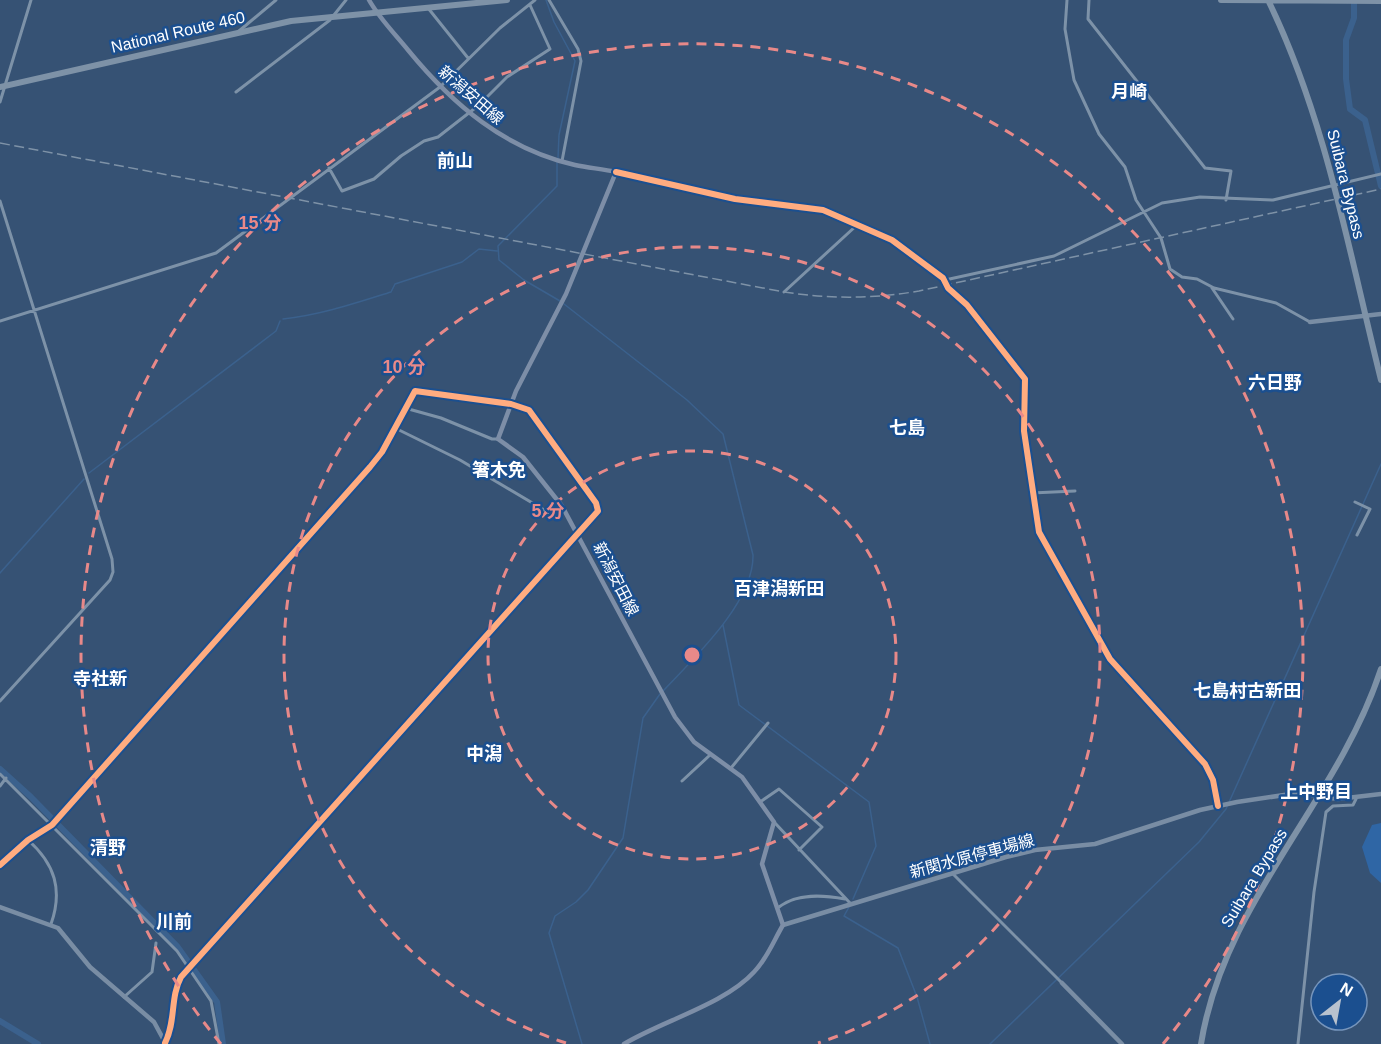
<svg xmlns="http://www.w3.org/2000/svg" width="1381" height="1044" viewBox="0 0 1381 1044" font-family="Helvetica,'Noto Sans JP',sans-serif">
  <rect width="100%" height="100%" fill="#365274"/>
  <path fill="#2f66a5" d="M 1381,823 L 1381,883 L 1370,873 L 1362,847 L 1372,825 Z"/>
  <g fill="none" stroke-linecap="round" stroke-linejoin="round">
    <path stroke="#3b618d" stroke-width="1.5" d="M 546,0 L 554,22 L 575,61 L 559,135 L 558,158
      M 557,162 L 557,186 L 498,246 L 499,260 L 524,280 L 560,301
      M 564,304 L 687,400 L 723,434 L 753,555 C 754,602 694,658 663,691
      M 283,319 C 321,315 356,303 391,292 L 395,284 L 462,262 L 479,249 L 497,251
      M 89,473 L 276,331 L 280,321
      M 0,573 L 84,479
      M 723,625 L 739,705 L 869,802 L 876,846 L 853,899
      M 849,907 L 844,916 L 898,948 L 917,997 L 930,1044
      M 582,1044 L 549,933 L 555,916 L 576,902 L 588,890 L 623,838 L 643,718 L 660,694
      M 990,1044 L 1199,842 L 1226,809 L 1381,464"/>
    <path stroke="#3b618d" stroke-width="6" d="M 1354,0 L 1354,18 L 1346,40 L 1346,79 L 1350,109 L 1365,120 L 1381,186
      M 0,769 L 31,797 L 177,946 L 217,1002 L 223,1044
      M 0,1021 L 38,1044"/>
    <path stroke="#7d92a8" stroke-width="3" d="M 549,0 L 578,49 L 581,61 L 562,161
      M 1067,0 L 1065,29 L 1074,80 L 1099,134 L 1125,167 L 1136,200 L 1161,238 L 1170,269 L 1182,277 L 1197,279 L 1214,288 L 1276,303 L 1310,322
      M 1089,0 L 1088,19 L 1205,168 L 1231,171 L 1226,200
      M 428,8 L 468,58
      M 334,15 L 346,0
      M 239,31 L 276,0
      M 236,92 L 330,20
      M 0,102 L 31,0
      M 329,168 L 342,191 L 374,179 L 401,156 L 424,141 L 438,137 L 479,105 L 507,77 L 550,49 L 530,5
      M 617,172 L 735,199 L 823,210 L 892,240 L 943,278 L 948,288 L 967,305 L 1025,379 L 1024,431 L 1039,532 L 1110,659 L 1205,764 L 1213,780 L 1218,806
      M 0,201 L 112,559 L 113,572 L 110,580 L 0,701
      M 945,280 L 1054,256 L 1162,203 L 1200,197 L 1273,200 L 1381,174
      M 1212,288 L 1233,319
      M 784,292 L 857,225
      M 0,321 L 216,253 L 440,87 L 500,28 L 535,0
      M 405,408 L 441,418 L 492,439 L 498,439
      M 395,428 L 460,460 L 551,514 L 562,506
      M 1032,493 L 1075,491
      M 1355,502 L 1370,509 L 1357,535
      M 731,768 L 768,723
      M 0,774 L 177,951 L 211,1001 L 219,1044
      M 682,781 L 710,755
      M 0,786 L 6,778
      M 760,802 L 779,789 L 822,827 L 799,850
      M 775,823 L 850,903
      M 28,840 C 55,864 63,890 51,924
      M 0,865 L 28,840 L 52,825 L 370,467 L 382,452 L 415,391 L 511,404 L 529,410 L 596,503 L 598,511 L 181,977 C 170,997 176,1022 165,1043
      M 953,874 L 1062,983
      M 779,907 C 797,893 823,895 845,899
      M 124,997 L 152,972 L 156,943
      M 1298,1044 L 1314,892 L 1326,812 L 1333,806 L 1353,805 L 1356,799"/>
    <path stroke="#798da4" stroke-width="4.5" d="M 1310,322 L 1381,314
      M 0,907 L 58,928 L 90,967 L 154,1022 L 166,1044
      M 783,925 L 1006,857 L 1035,850 L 1095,844 L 1200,810 L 1237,802 L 1298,793 L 1338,799 L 1381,794
      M 1062,983 L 1122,1044"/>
    <path stroke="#7d8ea7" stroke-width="4.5" d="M 369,0 C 379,18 395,34 408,50 C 453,105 505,149 575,165 C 589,168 603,169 616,172 L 566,294 L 516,391 L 498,439 L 523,457 L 562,506 L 675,717 L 694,742 L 742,777 L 774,822 L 762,864 L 783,925 C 774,940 767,959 754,972 C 725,1004 662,1021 624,1044"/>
    <path stroke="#7e92a7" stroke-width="6" d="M 1221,0 L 1381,1
      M 1268,0 C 1326,119 1349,252 1381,380
      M 0,87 L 291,21 L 507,0
      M 1201,1044 C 1224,901 1337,803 1381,669"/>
    <path stroke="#7e92a7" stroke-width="1.5" stroke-dasharray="10 4.5" stroke-linecap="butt" d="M 0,143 L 784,292 C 831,299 872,299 919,291 L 1381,189"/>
    <g stroke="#1b4f8f" stroke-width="10">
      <path id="cycleway" d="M 616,172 L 735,199 L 823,210 L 892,240 L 943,278 L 948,288 L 967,305 L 1025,379 L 1024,431 L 1039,532 L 1110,659 L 1205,764 L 1213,780 L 1218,806
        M 0,865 L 28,840 L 52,825 L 370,467 L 382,452 L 415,391 L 511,404 L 529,410 L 596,503 L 598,511 L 181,977 C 170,997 176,1022 165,1043"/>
    </g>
    <use href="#cycleway" stroke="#ffac80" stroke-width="6"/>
  </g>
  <g fill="none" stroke="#e88989" stroke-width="3" stroke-dasharray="10 8">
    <circle cx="692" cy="655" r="204"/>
    <path d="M566 1043A408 408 0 1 1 818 1043"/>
    <path d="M221 1044A611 611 0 1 1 1163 1044"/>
  </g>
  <g text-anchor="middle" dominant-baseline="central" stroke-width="5" stroke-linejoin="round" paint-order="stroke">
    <g font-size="16" fill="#fff" stroke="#1b4f8f">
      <text transform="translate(178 32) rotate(-13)">National Route 460</text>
      <text transform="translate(471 95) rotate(41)">新潟安田線</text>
      <text transform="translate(1346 184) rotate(76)">Suibara Bypass</text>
      <text transform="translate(616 579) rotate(63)">新潟安田線</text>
      <text transform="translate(972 856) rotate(-15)">新関水原停車場線</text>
      <text transform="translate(1254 878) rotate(-59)">Suibara Bypass</text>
    </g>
    <g font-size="18" font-weight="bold" fill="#fff" stroke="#1b4f8f">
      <text x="1129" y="92">月崎</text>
      <text x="455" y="161">前山</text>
      <text x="1275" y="383">六日野</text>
      <text x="907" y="428">七島</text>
      <text x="499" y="470">箸木免</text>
      <text x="779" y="589">百津潟新田</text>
      <text x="100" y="679">寺社新</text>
      <text x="1247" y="691">七島村古新田</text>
      <text x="484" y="754">中潟</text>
      <text x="1316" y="792">上中野目</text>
      <text x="108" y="848">清野</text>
      <text x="174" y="922">川前</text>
    </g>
  </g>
  <circle cx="692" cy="655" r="9" fill="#e88989" stroke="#1b4f8f" stroke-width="3"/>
  <g font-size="18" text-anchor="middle" font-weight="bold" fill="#e88989" stroke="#1b4f8f" stroke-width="5" stroke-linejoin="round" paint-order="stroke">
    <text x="260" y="229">15 分</text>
    <text x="404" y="373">10 分</text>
    <text x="548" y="517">5 分</text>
  </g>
  <g transform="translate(1339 1002) rotate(31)"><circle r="28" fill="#1b4f8f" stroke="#7695bc" stroke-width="1.5"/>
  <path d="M0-4.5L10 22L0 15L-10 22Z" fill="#b9c2ce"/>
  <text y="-9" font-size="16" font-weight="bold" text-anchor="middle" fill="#ffffff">N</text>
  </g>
</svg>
